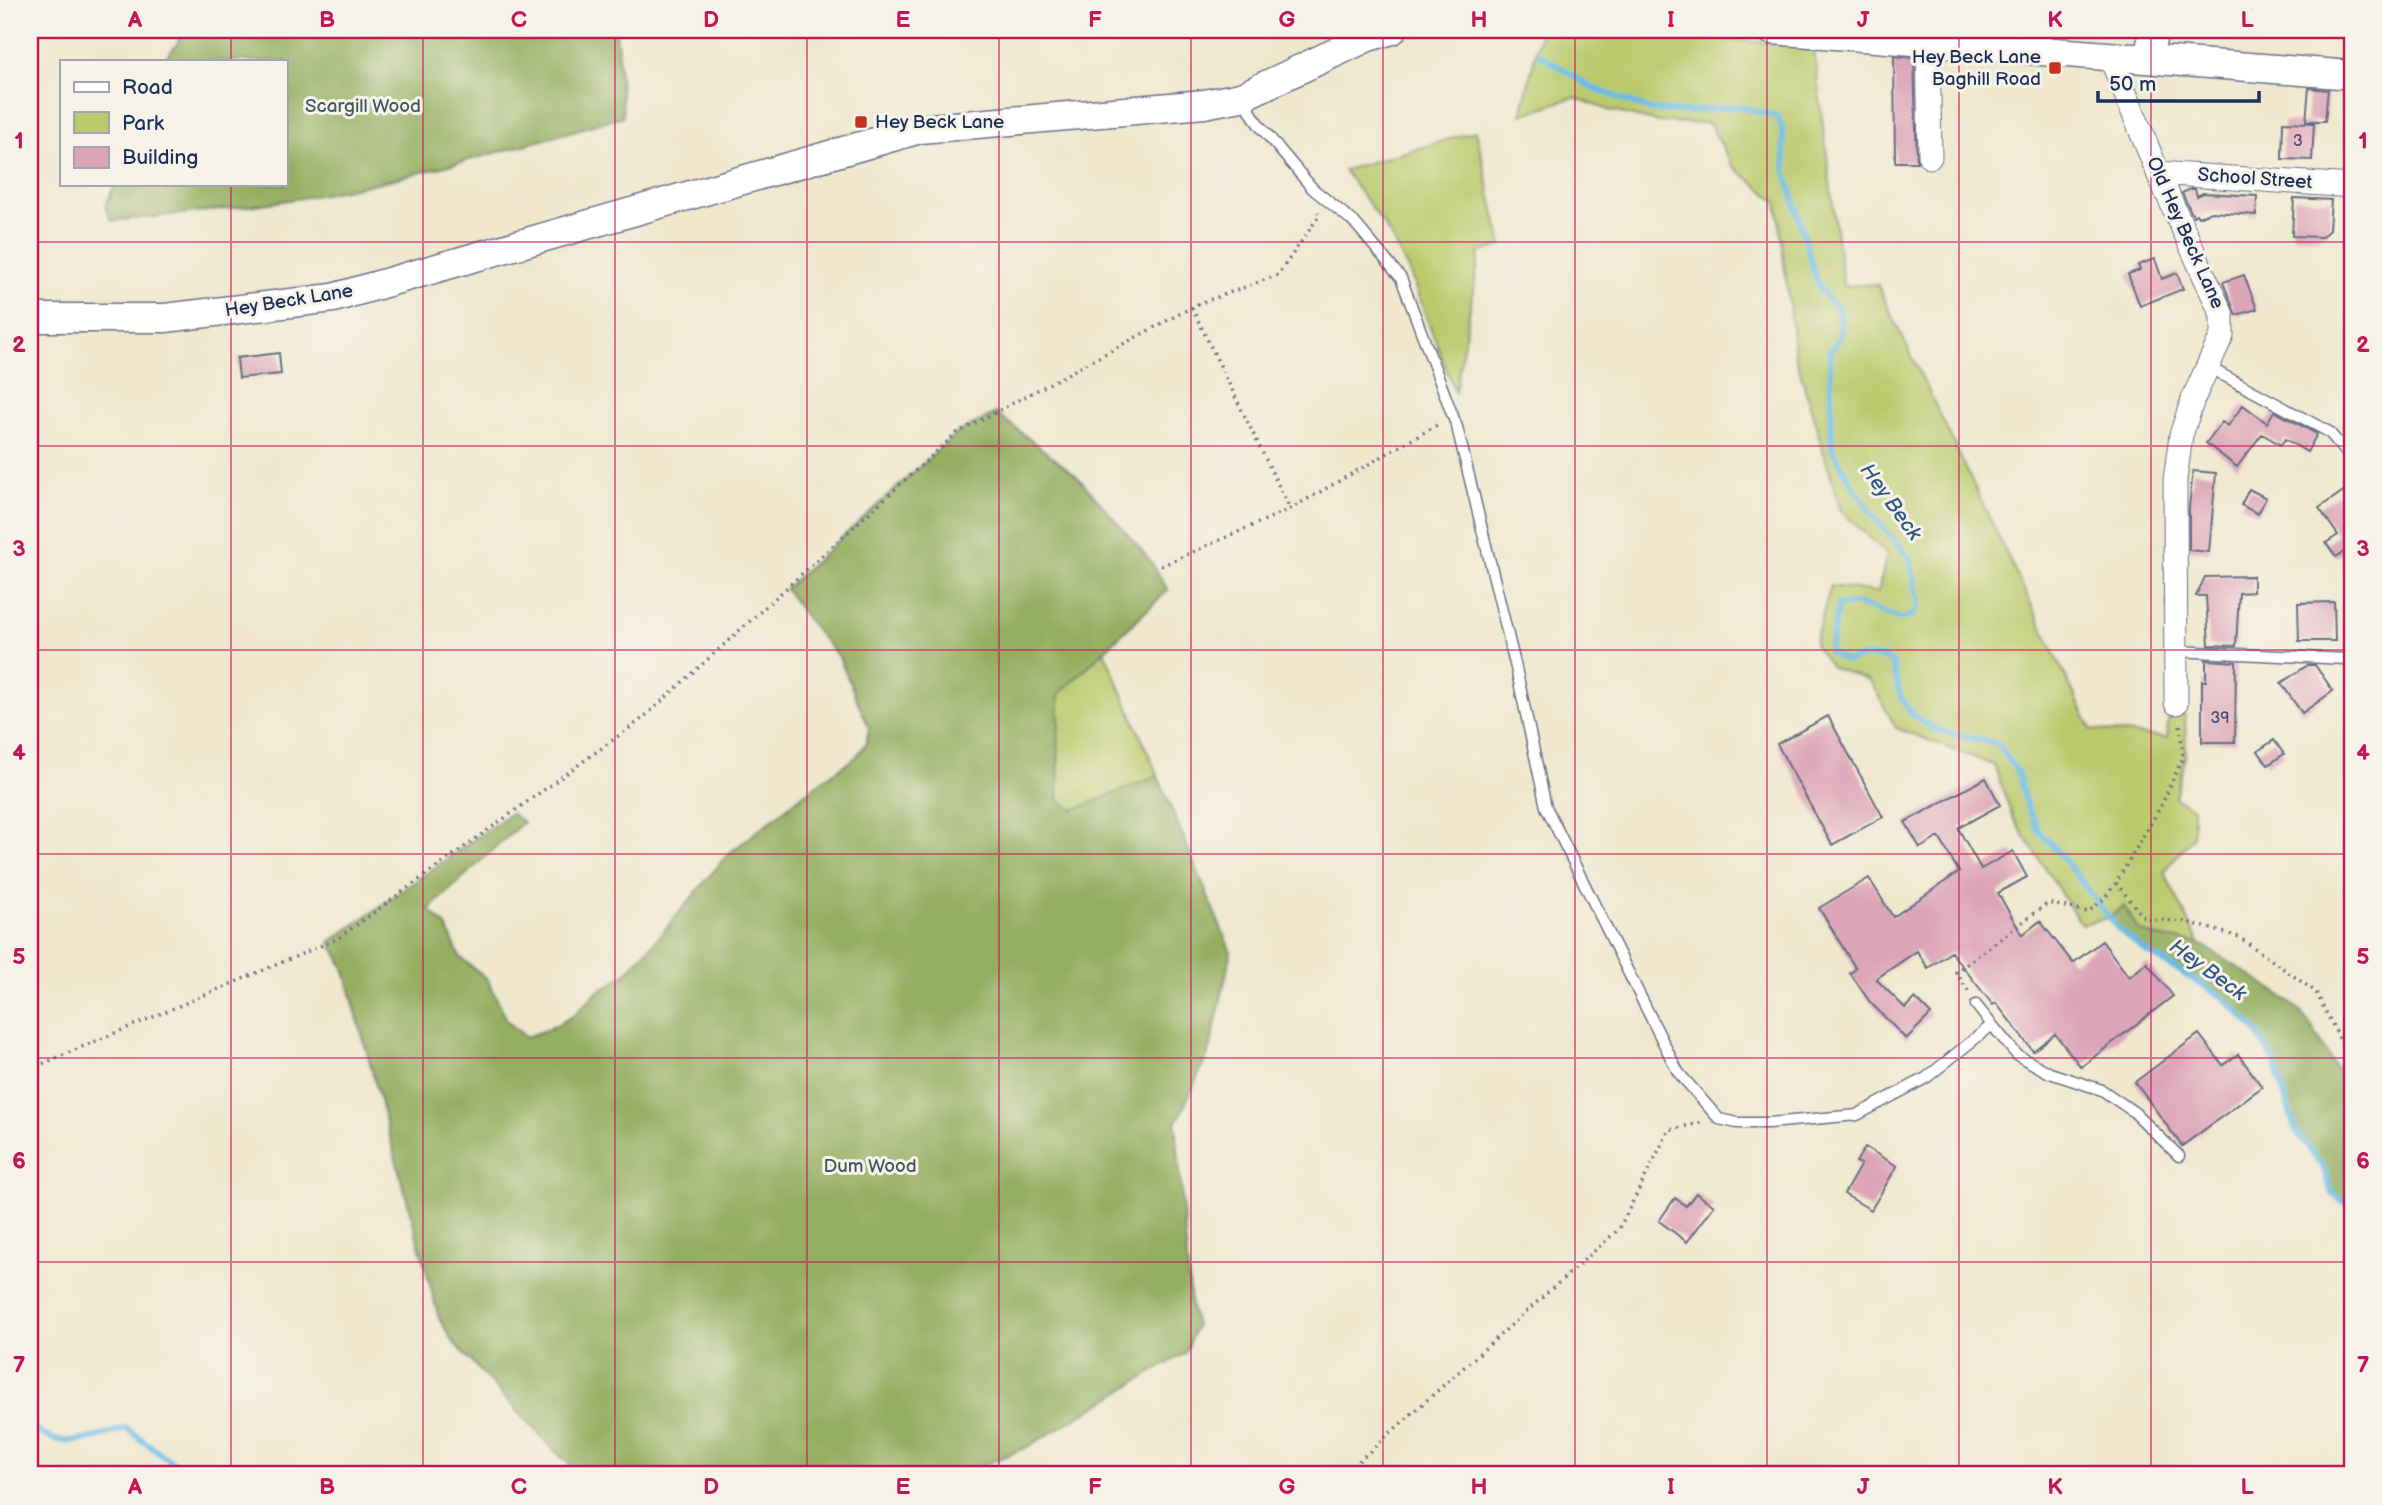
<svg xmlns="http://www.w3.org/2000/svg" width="2382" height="1505" viewBox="0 0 2382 1505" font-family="'Balsamiq Sans',sans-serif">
  <rect width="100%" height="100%" fill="#f7f3e8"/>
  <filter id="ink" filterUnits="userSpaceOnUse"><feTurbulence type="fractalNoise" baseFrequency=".0143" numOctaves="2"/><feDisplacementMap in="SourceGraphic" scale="14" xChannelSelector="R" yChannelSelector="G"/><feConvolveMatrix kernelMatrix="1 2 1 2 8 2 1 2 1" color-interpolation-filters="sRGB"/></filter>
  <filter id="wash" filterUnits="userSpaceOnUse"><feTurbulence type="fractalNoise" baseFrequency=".00686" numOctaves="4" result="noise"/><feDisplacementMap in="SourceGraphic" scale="28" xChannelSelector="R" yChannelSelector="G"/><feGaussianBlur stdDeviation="1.57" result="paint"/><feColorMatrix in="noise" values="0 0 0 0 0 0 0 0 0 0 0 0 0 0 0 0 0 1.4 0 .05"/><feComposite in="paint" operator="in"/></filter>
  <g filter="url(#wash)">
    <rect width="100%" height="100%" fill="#f0e7cd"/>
    <path fill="#bbca6d" stroke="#6b7c66" stroke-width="2" d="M 1541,30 L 1813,45 L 1843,286 L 1877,284 L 2091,729 L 2167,738 L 2169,705 L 2185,716 L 2186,753 L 2175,798 L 2193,808 L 2193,837 L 2164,872 L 2199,943 L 2156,937 L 2138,930 L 2124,906 L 2108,918 L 2081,924 L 2013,818 L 1994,765 L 1896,728 L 1870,681 L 1831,667 L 1814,644 L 1831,586 L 1878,592 L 1887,554 L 1841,511 L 1795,354 L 1777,202 L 1733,166 L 1709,123 L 1658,122 L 1608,110 L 1574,97 L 1521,115 Z
      M 1476,131 L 1502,246 L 1480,252 L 1455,392 L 1409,271 L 1385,226 L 1344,170 Z
      M 1104,651 L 1158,776 L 1073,810 L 1058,800 L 1059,694 Z"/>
    <path fill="#94ae60" stroke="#586e5f" stroke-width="2" d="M 183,30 L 616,30 L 623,116 C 531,144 438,170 344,190 C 267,206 190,213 112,221 L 105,207 L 115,184 L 285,184 L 285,61 L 163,61 L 177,44 Z
      M 996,413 L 1077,476 L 1150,560 L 1168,590 L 1059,694 L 1058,800 L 1073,810 L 1158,776 L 1231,952 L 1210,1050 L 1176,1124 L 1191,1307 L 1196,1325 L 1185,1353 L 1027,1447 L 959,1475 L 580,1475 L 554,1450 L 452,1341 L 439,1318 L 344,968 L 330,942 L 511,813 L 523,822 L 429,909 L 446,926 L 460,957 L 487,979 L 508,1022 L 526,1037 L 549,1029 L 573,1016 L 596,993 L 623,976 L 654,943 L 727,855 L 817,784 L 856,757 L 866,743 L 869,728 L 839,657 L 817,632 L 785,589 L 957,433 Z
      M 2124,906 L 2138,930 L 2156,937 L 2199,943 L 2275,991 L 2298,1009 L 2312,1027 L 2352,1096 L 2352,1207 L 2332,1193 L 2323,1167 L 2295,1129 L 2274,1061 L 2255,1029 L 2224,998 L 2147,952 L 2118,929 L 2108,918 Z"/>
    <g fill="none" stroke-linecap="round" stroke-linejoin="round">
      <path stroke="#68bce5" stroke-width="6" d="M 1539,54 L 1591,87 L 1651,110 L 1689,112 L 1736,106 L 1777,116 L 1782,128 L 1786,173 L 1815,275 C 1818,285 1822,292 1829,300 C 1830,301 1837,308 1837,308 C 1844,321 1842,342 1830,350 L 1832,449 L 1853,486 L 1878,522 L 1910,558 L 1919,603 L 1913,615 L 1901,619 L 1859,604 L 1838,605 L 1829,653 L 1847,661 L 1863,657 L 1881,657 L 1892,662 C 1895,674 1897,688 1902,699 C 1919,736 1965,734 1998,744 L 2018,773 L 2026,804 L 2038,830 L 2060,854 L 2118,929 L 2147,952 L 2224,998 L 2255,1029 L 2274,1061 L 2295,1129 L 2323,1167 L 2332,1193 L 2352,1207
        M 30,1423 C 55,1454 94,1438 126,1428 L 189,1475"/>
    </g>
    <g id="blocks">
      <path fill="#dda5b8" d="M 1894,56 L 1914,58 L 1917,162 L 1895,162 Z
        M 2309,88 L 2328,90 L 2325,121 L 2306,121 Z
        M 2283,122 L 2314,123 L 2312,160 L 2282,159 Z
        M 2191,189 L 2195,189 L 2197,196 L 2203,193 L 2257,196 L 2256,215 L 2212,212 L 2198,217 L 2196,214 L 2193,216 L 2182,193 Z
        M 2294,198 L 2331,200 L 2329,230 L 2322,237 L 2292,236 Z
        M 2155,259 L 2162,279 L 2177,273 L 2183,289 L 2140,306 L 2128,274 L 2140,270 L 2138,265 Z
        M 2244,275 L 2257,309 L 2236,315 L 2223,282 Z
        M 279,353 L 281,374 L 239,378 L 237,358 Z
        M 2243,405 L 2267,423 L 2274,411 L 2317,434 L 2307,452 L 2285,439 L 2281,445 L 2262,434 L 2237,467 L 2206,443 L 2222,422 L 2228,426 Z
        M 2193,471 L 2216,473 L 2209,552 L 2189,550 L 2189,508 Z
        M 2249,489 L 2266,498 L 2258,514 L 2241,505 Z
        M 2345,490 L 2352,500 L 2352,555 L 2348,549 L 2336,557 L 2326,543 L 2338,535 L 2319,508 Z
        M 2253,576 L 2253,592 L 2239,593 L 2236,646 L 2209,645 L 2206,596 L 2196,596 L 2205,577 Z
        M 2334,602 L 2335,641 L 2299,641 L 2298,603 Z
        M 2206,660 L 2236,662 L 2235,742 L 2202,742 L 2202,681 L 2206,681 Z
        M 2308,665 L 2315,665 L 2333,691 L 2302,713 L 2281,683 Z
        M 1828,716 L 1883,817 L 1832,845 L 1777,744 Z
        M 2274,740 L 2284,754 L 2268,765 L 2258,751 Z
        M 1986,778 L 2000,805 L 1958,828 L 1981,869 L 2013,851 L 2027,877 L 1998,893 L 2022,935 L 2040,921 L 2073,963 L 2102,941 L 2129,977 L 2147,963 L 2173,996 L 2081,1067 L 2055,1034 L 2033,1051 L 1996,1003 L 1993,1005 L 1951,952 L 1928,968 L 1917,951 L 1876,979 L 1905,1008 L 1915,998 L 1931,1014 L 1906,1039 L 1870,1002 L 1850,973 L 1856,969 L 1819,908 L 1869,878 L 1893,917 L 1959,872 L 1939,837 L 1920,848 L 1905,822 Z
        M 2199,1034 L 2223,1065 L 2238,1054 L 2262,1087 L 2182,1146 L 2135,1082 Z
        M 1865,1147 L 1897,1166 L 1871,1210 L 1844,1194 L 1861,1164 L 1856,1162 Z
        M 1696,1193 L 1714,1206 L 1687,1242 L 1659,1221 L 1675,1198 L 1686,1206 Z"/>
    </g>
  </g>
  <g filter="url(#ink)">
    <use href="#blocks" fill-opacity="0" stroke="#666f85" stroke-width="2"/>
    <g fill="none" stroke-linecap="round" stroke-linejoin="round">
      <g stroke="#666f85" stroke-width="13">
        <path id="service" d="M 1243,99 L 1259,125 L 1313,189 L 1354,222 L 1401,278 L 1457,427 L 1516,668 L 1546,807 L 1678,1072 L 1719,1119 L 1737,1123 L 1769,1123 L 1857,1115 L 1926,1078 L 1992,1025 L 1976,1005
          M 2208,367 L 2329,432 L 2352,459
          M 2176,651 L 2346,659
          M 1992,1025 L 2017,1055 L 2050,1073 L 2102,1090 L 2134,1112 L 2179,1156"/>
      </g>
      <g stroke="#666f85" stroke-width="25">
        <path id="minor" d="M 1928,40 L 1930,157
          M 2110,56 L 2158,173 L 2222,315 L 2222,335 L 2193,399 L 2181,435 L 2175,480 L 2176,703
          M 2158,173 L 2352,186"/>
      </g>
      <g stroke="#666f85" stroke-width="31">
        <path id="tertiary" d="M 1771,30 L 2352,75
          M 2148,59 L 2154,30
          M 30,318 L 165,318 L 333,298 L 920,129 L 1204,104 L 1241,97 L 1368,37 L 1392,30"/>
      </g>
      <path stroke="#666f85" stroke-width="3.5" stroke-dasharray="2 5" stroke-linecap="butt" d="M 1192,308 L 1290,509
        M 1161,566 L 1290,509 L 1439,424
        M 2116,883 L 2145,919 L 2187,922 L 2239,937 L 2316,992 L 2352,1064
        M 1968,991 L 1956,972 L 2048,903 L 2088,912 L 2104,899 L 2116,883 L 2162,804 L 2183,757 L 2180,725
        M 30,1069 L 337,939 L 642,719 L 957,433 L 1198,304 L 1278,275 L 1319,216 L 1318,212
        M 1343,1475 L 1619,1229 L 1669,1130 L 1703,1122
        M 1355,1475 L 1356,1464"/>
      <use href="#service" stroke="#fff" stroke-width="10"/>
      <use href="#minor" stroke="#fff" stroke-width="23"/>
      <use href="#tertiary" stroke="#fff" stroke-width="28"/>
    </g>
  </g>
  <path fill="none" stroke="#c2185b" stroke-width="2" stroke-opacity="0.55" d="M 231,30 L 231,61M 423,30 L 423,1475M 615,30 L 615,1475M 807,30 L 807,1475M 999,30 L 999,1475M 1191,30 L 1191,1475M 1383,30 L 1383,1475M 1575,30 L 1575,1475M 1767,30 L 1767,1475M 1959,30 L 1959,1475M 2151,30 L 2151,1475M 231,184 L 231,1475M 30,242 L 2352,242M 30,446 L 2352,446M 30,650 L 2352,650M 30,854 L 2352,854M 30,1058 L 2352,1058M 30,1262 L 2352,1262"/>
  <g fill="#c8321e" stroke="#f7f3e8" stroke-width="2.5">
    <rect x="2048" y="61" width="14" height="14" rx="3.5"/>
    <rect x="854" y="115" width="14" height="14" rx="3.5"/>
  </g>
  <g text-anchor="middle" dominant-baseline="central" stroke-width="6" stroke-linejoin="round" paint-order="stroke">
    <g font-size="16" fill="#4c4c74">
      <text x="2298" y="141">3</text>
      <text x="2220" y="718">39</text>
    </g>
    <g font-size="19" fill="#1b2f5e" stroke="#f7f3e8" text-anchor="end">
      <text x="2041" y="57">Hey Beck Lane<tspan x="2041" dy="22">Baghill Road</tspan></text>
      <text x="875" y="122" text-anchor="start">Hey Beck Lane</text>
    </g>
    <g font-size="19" fill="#435662" stroke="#f7f3e8">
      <text x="363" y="106">Scargill Wood</text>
      <text x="870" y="1166">Dum Wood</text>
    </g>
    <g font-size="19" fill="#1b2f5e" stroke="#f7f3e8">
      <text transform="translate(2255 179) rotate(4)">School Street</text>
      <text transform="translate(2185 233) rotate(66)">Old Hey Beck Lane</text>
      <text transform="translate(289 301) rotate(-9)">Hey Beck Lane</text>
    </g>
    <g font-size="21" font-style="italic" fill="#325986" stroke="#f7f3e8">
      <text transform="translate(1891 502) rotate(54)">Hey Beck</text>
      <text transform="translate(2208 970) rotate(36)">Hey Beck</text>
    </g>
  </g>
  <rect width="2382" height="1505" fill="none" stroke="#f7f3e8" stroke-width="77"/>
  <rect x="60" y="60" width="228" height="126" fill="#f7f3e8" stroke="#9fa5b1" stroke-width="2"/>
  <rect x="74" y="82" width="35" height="10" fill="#ffffff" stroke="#9fa5b1" stroke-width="2"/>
  <text x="122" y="94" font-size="21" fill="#1b2f5e">Road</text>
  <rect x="74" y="112" width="35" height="21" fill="#bbca6d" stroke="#9fa5b1" stroke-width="2"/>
  <text x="122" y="130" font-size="21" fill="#1b2f5e">Park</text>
  <rect x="74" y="147" width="35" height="21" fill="#dda5b8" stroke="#9fa5b1" stroke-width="2"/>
  <text x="122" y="164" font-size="21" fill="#1b2f5e">Building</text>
  <path d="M2098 91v10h161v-10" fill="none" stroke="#1b2f5e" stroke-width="3.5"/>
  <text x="2109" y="91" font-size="21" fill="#1b2f5e" stroke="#f7f3e8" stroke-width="5" paint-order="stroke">50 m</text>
  <rect x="38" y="38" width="2306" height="1428" fill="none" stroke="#c2185b" stroke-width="2.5"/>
  <g font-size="23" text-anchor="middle" font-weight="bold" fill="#c2185b">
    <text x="135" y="27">A</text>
    <text x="327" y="27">B</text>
    <text x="519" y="27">C</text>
    <text x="711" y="27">D</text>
    <text x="903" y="27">E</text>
    <text x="1095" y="27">F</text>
    <text x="1287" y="27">G</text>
    <text x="1479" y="27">H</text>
    <text x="1671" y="27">I</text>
    <text x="1863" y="27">J</text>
    <text x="2055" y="27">K</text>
    <text x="2247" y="27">L</text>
    <text x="19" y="148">1</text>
    <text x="2363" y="148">1</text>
    <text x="19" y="352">2</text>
    <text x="2363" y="352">2</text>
    <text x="19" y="556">3</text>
    <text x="2363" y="556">3</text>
    <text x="19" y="760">4</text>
    <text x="2363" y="760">4</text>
    <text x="19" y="964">5</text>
    <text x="2363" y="964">5</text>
    <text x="19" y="1168">6</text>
    <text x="2363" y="1168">6</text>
    <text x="19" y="1372">7</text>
    <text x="2363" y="1372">7</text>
    <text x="135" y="1494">A</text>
    <text x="327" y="1494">B</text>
    <text x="519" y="1494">C</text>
    <text x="711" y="1494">D</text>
    <text x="903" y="1494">E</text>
    <text x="1095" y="1494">F</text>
    <text x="1287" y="1494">G</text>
    <text x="1479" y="1494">H</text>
    <text x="1671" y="1494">I</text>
    <text x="1863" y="1494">J</text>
    <text x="2055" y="1494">K</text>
    <text x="2247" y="1494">L</text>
  </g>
</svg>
